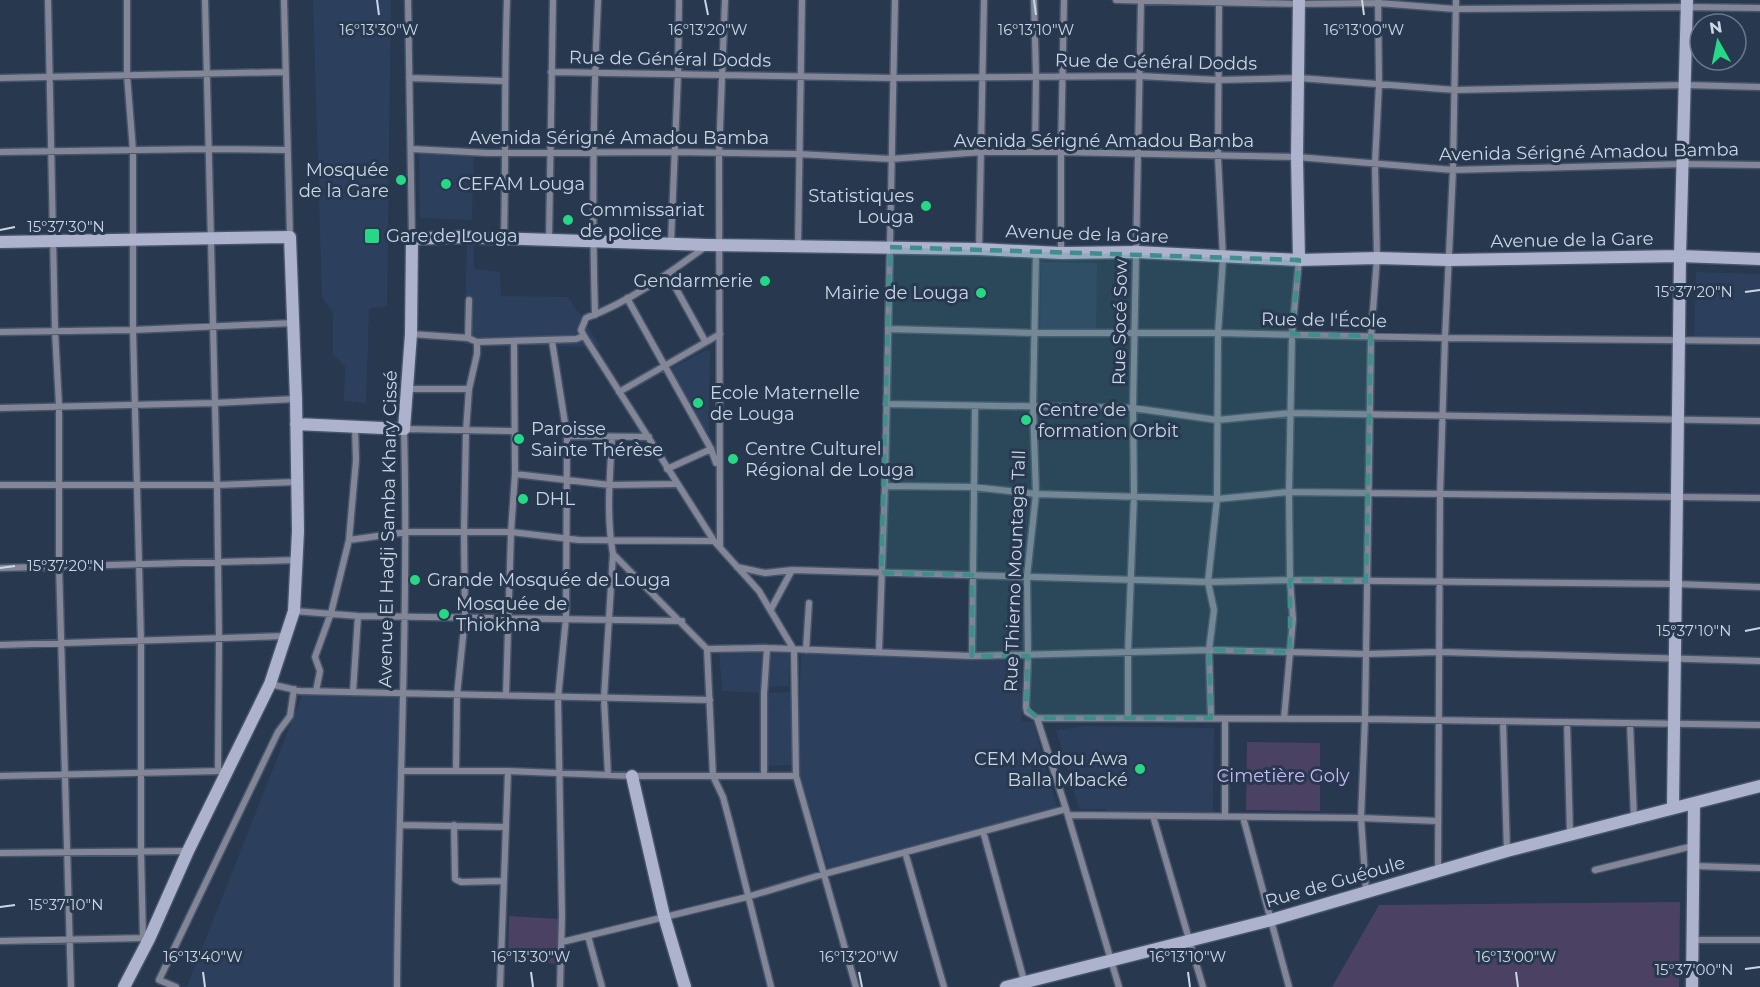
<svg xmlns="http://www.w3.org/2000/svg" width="1760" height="987" viewBox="0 0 1760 987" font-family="Montserrat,sans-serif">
  <rect width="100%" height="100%" fill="#27384f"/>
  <path fill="#2c405d" d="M 313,0 L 391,0 L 387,306 L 369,309 L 366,403 L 344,401 L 345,366 L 333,355 L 333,314 L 322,296 Z
    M 419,149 L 474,149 L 472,220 L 420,218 Z
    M 467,242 L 474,242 L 474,269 L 500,272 L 501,296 L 568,297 L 601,347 L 464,344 Z
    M 1041,262 L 1097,263 L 1096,329 L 1040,328 Z
    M 1696,272 L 1760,274 L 1760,340 L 1694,338 Z
    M 706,350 L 710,352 L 709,432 L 704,434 L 671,374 L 672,368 Z
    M 765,642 L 759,693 L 722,691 L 719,648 Z
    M 789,650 L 789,686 L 768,687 L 768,653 Z
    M 801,653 L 1021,657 L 1022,721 L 1033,722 L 1058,810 L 829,870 L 798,769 Z
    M 795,692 L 792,765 L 768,766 L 769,693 Z
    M 303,693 L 408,695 L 398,987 L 165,987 L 187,986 Z
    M 1085,726 L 1214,728 L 1213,814 L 1107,814 L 1106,809 L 1079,809 L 1056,730 Z"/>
  <path fill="#4b4263" d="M 1247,742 L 1320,743 L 1320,811 L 1246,810 Z
    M 1680,902 L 1679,987 L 1332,987 L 1379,905 Z
    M 509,916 L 559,919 L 558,964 L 508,959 Z"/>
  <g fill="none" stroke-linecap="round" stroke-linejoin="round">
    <g stroke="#45546a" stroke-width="9">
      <path id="street" d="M 48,0 L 55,331 L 59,405 L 59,566 L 71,987
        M 127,0 L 127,75 L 133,151 L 133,330 L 141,642 L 141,851 L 143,938
        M 205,0 L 217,485 L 219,638 L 218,771
        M 284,0 L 290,237
        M 408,0 L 412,239
        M 1034,0 L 1036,76 L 1035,152
        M 1116,0 L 1299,4 L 1378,3 L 1455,9 L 1687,7 L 1760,8
        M 551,72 L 893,78 L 1139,76 L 1218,80 L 1299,78 L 1455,90 L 1686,85 L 1760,87
        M 0,78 L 285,72
        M 409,78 L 504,81
        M 412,149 L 488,153 L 675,152 L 798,154 L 891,159 L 981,152 L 1061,152 L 1297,157 L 1453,170 L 1683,164 L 1760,165
        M 0,152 L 209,149 L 286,150
        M 504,238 C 506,159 504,79 507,0
        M 549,239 L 553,0
        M 671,242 L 678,74 L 679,0
        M 798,246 L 802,0
        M 979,249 L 984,0
        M 1036,252 L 1033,406 L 1036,494 L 1027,576 L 1028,656 L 1026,707 L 1027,712 L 1037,718 L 1365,719 L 1760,725
        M 1061,253 L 1061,152 L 1064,0
        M 668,274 L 705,341
        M 627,298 L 711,449 L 716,463
        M 595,315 C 592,210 593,105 598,0
        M 888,329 L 1034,333 L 1218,333 L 1445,338 L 1760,341
        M 0,332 L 133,330 L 293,323
        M 411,334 L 468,338 L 477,342 L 576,339 L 584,336 L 581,330 L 586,318 C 629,302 668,274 705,247
        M 584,336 L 714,541 L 759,591 L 794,650 L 796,776 L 856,987
        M 468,338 L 469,300
        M 552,341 L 567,436 L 566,618 L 558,698 L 562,916 L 560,987
        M 408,389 L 469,389 L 466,431 L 464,532 L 465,618 L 457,695 L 456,770
        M 469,389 L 477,354 L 477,342
        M 619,392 L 720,334
        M 886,404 L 1133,408 L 1217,420 L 1291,413 L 1760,421
        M 0,408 L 214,403 L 296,399
        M 567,436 L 649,437
        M 667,469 L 711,449
        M 515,474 L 610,485 L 676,484
        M 0,485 L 217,485 L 296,482
        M 885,486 L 973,487 L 1036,494 L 1217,499 L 1289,492 L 1760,498
        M 349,540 L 407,532 L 511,532 L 579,540 L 714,541
        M 720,547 L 719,154 L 725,0
        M 613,554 L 707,649 L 713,776 L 723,797 L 731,827 L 771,987
        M 737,567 L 765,573 L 792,570 L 1208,582 L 1290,580 L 1676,584 L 1760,587
        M 0,568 L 297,560
        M 771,609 L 792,570
        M 294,611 L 358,616 L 682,621
        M 0,645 L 285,636
        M 707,649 L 767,648 L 972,656 L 1209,650 L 1366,654 L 1440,652 L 1760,661
        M 806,650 L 809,603
        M 879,652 L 885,486 L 895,0
        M 972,656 L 975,407
        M 270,684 L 300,691 L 710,700
        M 316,691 L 320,671 L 315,657 L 331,613 L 349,540 L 356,460 L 355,428
        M 353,692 L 358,616
        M 506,695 L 511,532 L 515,474 L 514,341
        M 1128,717 L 1128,651 L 1134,496 L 1133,408 L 1141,0
        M 1037,718 L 1066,809 L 1119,987
        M 1211,718 L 1209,650 L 1214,610 L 1208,582 L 1217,499 L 1218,333 L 1223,258 L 1218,157 L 1219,0
        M 1284,719 L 1293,619 L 1290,580 L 1289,492 L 1292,334 L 1299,260
        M 1503,721 L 1507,851
        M 1567,722 L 1570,834
        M 1630,724 L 1634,817
        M 401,771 L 508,771 L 632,776 L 796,776
        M 608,775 L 604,698 L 613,554 C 606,516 610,476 612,437
        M 0,776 L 221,771
        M 764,776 L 764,694 L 767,648
        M 1068,815 L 1361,818 L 1437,821
        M 1153,816 L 1203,987
        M 1225,816 L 1225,719
        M 1243,817 L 1289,987
        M 401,825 L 506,827
        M 454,825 L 455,879 L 461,882 L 503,881
        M 983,831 L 1025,984
        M 905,852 L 944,987
        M 0,853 L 187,851
        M 1694,866 L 1760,868
        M 1595,870 L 1693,846
        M 1438,871 L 1440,495 L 1445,338 L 1453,170 L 1456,0
        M 1366,891 L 1361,818 L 1365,719 L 1371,336 L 1377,258 L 1375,164 L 1379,84 L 1378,0
        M 588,936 L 602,987
        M 1693,940 L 1760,940
        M 0,941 L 145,938
        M 562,942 L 747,897 L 824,874 L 1066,809
        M 176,987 L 159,980 L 278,732 L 290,716 L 294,689
        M 397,987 C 398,801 409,615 404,429 L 514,431
        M 500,987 L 508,771"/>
    </g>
    <g stroke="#45546a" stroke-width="15">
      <path id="secondary" d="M 0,242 L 290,237 L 296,399 L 298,531 L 294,611 L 270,684 L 188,851 L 149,939 L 124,987
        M 1299,260 L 1297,157 L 1299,0
        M 296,424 L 404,429 L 411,334 L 412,239 L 459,237 L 707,245 L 979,249 L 1061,253 L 1137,252 L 1299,260 L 1377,258 L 1449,260 L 1680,256 L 1760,259
        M 632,776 L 664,916 L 685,987
        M 1673,807 L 1680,256 L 1687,0
        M 1006,987 L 1271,920 L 1507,851 L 1760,786
        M 1692,987 L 1694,804"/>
    </g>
    <use href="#street" stroke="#838697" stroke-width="6"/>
    <use href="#secondary" stroke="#adb2cd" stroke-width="12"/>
  </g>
  <path fill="#3e8e8c" fill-opacity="0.2" stroke="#3e8e8c" stroke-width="4.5" stroke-dasharray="12 8" stroke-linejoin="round" d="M 890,247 L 1299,260 L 1292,334 L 1371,336 L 1366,581 L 1290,580 L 1290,652 L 1209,650 L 1211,718 L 1037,718 L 1026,707 L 1028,656 L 972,656 L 972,575 L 881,573 Z"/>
  <path fill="none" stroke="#cbd6e4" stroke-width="2" d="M 377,0 L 379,15M 705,0 L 708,15M 1034,0 L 1036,15M 1362,0 L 1364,15M 0,230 L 15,227M 1745,292 L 1760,290M 0,568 L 15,566M 1745,631 L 1760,628M 0,907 L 15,905M 1745,969 L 1760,967M 203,972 L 205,987M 531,972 L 533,987M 859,972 L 862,987M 1188,972 L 1190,987M 1516,972 L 1518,987"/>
  <g fill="#26d886" stroke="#27384f" stroke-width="2">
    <circle cx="401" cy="180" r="6"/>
    <circle cx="446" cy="184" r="6"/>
    <circle cx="926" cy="206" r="6"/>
    <circle cx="568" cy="220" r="6"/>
    <rect x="364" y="228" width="16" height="16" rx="3"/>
    <circle cx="765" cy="281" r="6"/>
    <circle cx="981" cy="293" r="6"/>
    <circle cx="698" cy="403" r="6"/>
    <circle cx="1026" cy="420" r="6"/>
    <circle cx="519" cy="439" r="6"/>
    <circle cx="733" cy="459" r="6"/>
    <circle cx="523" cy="499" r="6"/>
    <circle cx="415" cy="580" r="6"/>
    <circle cx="444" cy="614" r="6"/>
    <circle cx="1140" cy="769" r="6"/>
  </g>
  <g text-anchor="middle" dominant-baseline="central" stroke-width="6" stroke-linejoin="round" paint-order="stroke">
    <g font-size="18" fill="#cbd6e4" stroke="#27384f">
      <text transform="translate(670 59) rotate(1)">Rue de Général Dodds</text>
      <text transform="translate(1156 62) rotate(1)">Rue de Général Dodds</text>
      <text x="619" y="138">Avenida Sérigné Amadou Bamba</text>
      <text x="1104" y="141">Avenida Sérigné Amadou Bamba</text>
      <text transform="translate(1589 152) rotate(-1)">Avenida Sérigné Amadou Bamba</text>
      <text transform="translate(1087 234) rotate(2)">Avenue de la Gare</text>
      <text transform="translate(1572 240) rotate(-1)">Avenue de la Gare</text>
      <text transform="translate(1324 320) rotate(1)">Rue de l'École</text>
      <text transform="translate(1120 322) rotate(-89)">Rue Socé Sow</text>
      <text transform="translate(388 529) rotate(-89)">Avenue El Hadji Samba Khary Cissé</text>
      <text transform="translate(1015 571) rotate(-88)">Rue Thierno Mountaga Tall</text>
      <text transform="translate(1335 882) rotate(-16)">Rue de Guéoule</text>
    </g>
    <g font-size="18" fill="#cbd6e4" stroke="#27384f" text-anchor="start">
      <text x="389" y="170" text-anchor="end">Mosquée<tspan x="389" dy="21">de la Gare</tspan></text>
      <text x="458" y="184">CEFAM Louga</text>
      <text x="914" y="196" text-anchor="end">Statistiques<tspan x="914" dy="21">Louga</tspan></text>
      <text x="580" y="210">Commissariat<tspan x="580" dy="21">de police</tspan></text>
      <text x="386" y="236">Gare de Louga</text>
      <text x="753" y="281" text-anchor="end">Gendarmerie</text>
      <text x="969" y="293" text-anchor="end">Mairie de Louga</text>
      <text x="710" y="393">Ecole Maternelle<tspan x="710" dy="21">de Louga</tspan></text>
      <text x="1038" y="410">Centre de<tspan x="1038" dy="21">formation Orbit</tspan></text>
      <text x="531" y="429">Paroisse<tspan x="531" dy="21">Sainte Thérèse</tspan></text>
      <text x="745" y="449">Centre Culturel<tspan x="745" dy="21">Régional de Louga</tspan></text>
      <text x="535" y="499">DHL</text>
      <text x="427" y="580">Grande Mosquée de Louga</text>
      <text x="456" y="604">Mosquée de<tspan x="456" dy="21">Thiokhna</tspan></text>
      <text x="1128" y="759" text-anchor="end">CEM Modou Awa<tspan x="1128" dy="21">Balla Mbacké</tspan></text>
    </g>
    <g font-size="18" fill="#c9b8f6" stroke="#27384f">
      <text x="1283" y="776">Cimetière Goly</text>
    </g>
  </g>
  <g font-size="15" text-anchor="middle" fill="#cbd6e4" stroke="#27384f" stroke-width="6" stroke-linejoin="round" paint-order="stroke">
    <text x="379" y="35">16°13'30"W</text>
    <text x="708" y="35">16°13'20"W</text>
    <text x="1036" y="35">16°13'10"W</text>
    <text x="1364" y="35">16°13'00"W</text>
    <text x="66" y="232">15°37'30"N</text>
    <text x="1694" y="297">15°37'20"N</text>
    <text x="66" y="571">15°37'20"N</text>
    <text x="1694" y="636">15°37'10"N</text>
    <text x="66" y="910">15°37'10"N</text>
    <text x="203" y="962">16°13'40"W</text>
    <text x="531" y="962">16°13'30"W</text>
    <text x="859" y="962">16°13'20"W</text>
    <text x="1188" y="962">16°13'10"W</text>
    <text x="1516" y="962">16°13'00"W</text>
    <text x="1694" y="975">15°37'00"N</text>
  </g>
  <g transform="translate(1718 42) rotate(351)"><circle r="28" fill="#27384f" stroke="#69778b" stroke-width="1.5"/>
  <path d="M0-4.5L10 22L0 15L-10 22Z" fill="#26d886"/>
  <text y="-9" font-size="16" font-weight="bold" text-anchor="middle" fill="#cbd6e4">N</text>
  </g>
</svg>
